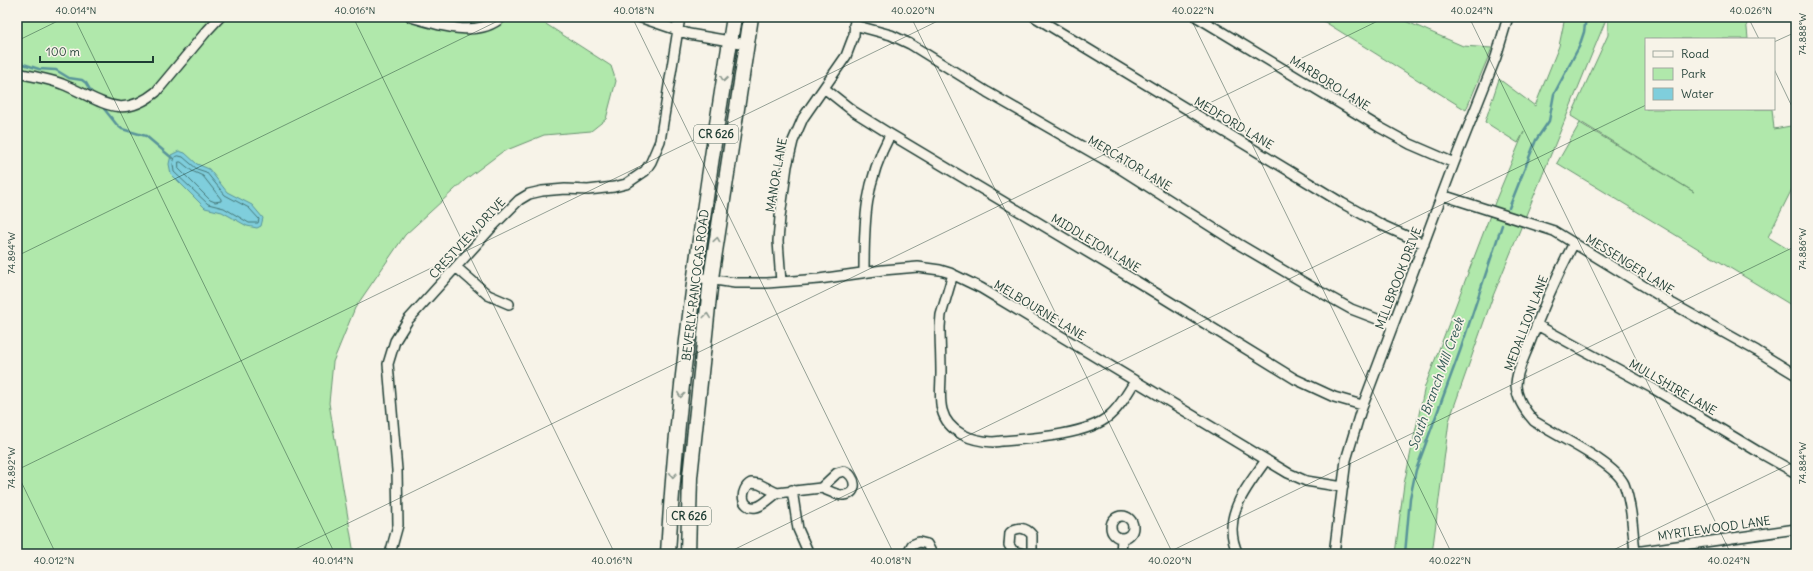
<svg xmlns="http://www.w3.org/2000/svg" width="1813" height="571" viewBox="0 0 1813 571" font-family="Delius,sans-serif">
  <rect width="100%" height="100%" fill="#f7f3e8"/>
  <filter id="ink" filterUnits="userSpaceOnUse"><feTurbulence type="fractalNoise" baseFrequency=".025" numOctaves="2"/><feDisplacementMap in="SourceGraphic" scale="8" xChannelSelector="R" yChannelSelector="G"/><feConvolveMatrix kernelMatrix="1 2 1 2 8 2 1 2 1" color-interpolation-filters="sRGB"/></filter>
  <g filter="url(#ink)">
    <path fill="#b0e8ab" stroke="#689270" d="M 17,17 L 535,17 L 611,66 L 616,81 L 606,119 L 591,131 L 544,135 L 502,152 L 466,179 L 405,235 L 355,308 L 333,362 L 329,403 L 354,554 L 17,554 Z
      M 1317,17 L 1396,17 L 1463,46 L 1492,48 L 1466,110 Z
      M 1565,17 L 1607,17 L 1493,296 L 1449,421 L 1432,554 L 1395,554 L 1404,484 L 1425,386 L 1497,197 L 1524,132 L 1518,143 L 1485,122 L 1499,79 L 1535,106 L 1559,46 Z
      M 1608,17 L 1746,17 L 1748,39 L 1646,39 L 1646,109 L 1772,109 L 1774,129 L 1796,125 L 1796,181 L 1768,237 L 1796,254 L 1796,308 L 1557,163 L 1580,123 L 1694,192 L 1571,116 L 1608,35 Z"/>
    <path fill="#7fcedc" stroke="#599499" d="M 179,151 L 185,153 L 197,164 L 209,169 L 227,192 L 252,205 L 263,218 L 261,226 L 257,228 L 247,226 L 222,212 L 205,208 L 171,174 L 169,164 L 171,155 Z"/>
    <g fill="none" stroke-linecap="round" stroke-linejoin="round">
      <path stroke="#457777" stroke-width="1" d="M 179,156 L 183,157 L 197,169 L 206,172 L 225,195 L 249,208 L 259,219 L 258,223 L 249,223 L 224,208 L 208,204 L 174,172 L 173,164 L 175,157 Z
        M 179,162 L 181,162 L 192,171 L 203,176 L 221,199 L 221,201 L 215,202 L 210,200 L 179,169 Z"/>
      <path stroke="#599499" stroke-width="2.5" d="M 17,62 L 39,69 L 56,70 L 69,78 L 82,80 L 86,83 L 93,95
        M 101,105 L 117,125 L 122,129 L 146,136 L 172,158
        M 1509,208 L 1536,140 L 1549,121 L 1554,94 L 1579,47 L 1584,32 L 1586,17
        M 1405,554 L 1410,498 L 1416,470 L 1460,351 L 1502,225"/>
      <g stroke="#1f3d34" stroke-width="12">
        <path id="street" d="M 411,17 C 439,25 477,39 502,17
          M 639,17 L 689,34 L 747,44
          M 1035,17 L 1342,203 L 1384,226 L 1424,244
          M 1197,17 L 1379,127 L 1410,144 L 1454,163
          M 854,25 L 891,35 L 910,44 L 987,92 L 1116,166 L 1240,245 L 1308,285 L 1351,309 L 1393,325
          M 17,73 C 32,76 48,79 62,84 C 100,99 119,122 156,92 L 206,32 L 220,17
          M 824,88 L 853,111 L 885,131 L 1141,284 L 1295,379 L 1334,397 L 1362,405
          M 1442,195 L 1554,231 L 1673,304 L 1757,351 L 1796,375
          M 1574,243 C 1556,277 1542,309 1529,345 C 1524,358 1516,372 1516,386 C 1517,400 1525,411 1534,421 C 1556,436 1614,462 1624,484 C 1632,505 1633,532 1635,554
          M 456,267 L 488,295 L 509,304
          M 864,272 C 864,220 865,182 890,135
          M 953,274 L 941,315 L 940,327 C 940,342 941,357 941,373 C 941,385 939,398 942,410 C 948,433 972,441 993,442 C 1023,439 1087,436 1109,416 C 1120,407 1127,394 1135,381
          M 695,277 L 735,283 L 767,283 L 819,279 L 883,270 L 918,267 L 940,270 L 950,273 L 981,288 L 1288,473 L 1306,481 L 1343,487
          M 781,282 L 778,241 L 780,217 L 787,166 L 793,141 L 803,118 L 846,56 L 854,35 L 855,17
          M 1537,325 L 1654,389 L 1757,451 L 1796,473
          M 844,471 C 856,475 859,494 844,495 C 837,496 828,490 821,488 L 837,473 Z
          M 751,483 L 759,484 L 777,493 C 771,497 763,506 756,507 C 740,509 740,489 751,483 Z
          M 792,490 L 798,529 L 809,554
          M 777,493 L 821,488
          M1111 527a11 11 0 1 1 22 0a11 11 0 1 1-22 0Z
          M 1635,552 L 1796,529
          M 390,554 L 398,525 L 397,470 L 388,364 L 395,341 L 408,320 L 493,226 L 519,200 L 529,194 L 542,191 L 565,189 L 588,190 L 614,187 L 626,184 L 645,171 L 651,162 L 660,141 L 680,17
          M 907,554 L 912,545 L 919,542 L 927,544 L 932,554
          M 1023,554 L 1013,551 L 1009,545 L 1010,533 C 1017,526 1026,527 1032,535 L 1032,554
          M 1121,554 L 1122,538
          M 1238,554 C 1220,517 1246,489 1266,460
          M 1334,554 L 1346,460 L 1360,413 L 1454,163 L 1496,57 L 1508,17"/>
      </g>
      <g stroke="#1f3d34" stroke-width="17">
        <path id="primary" d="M 668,554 C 678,374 705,195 734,17
          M 688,554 L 690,477 L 711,278 L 751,17"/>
      </g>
      <use href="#street" stroke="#f7f3e8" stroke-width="9"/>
      <use href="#primary" stroke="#f7f3e8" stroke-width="14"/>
    </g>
    <defs><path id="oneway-chevron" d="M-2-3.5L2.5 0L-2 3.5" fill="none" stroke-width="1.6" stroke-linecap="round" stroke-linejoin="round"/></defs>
    <g stroke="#8b988e">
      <use href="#oneway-chevron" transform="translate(724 79) rotate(98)"/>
      <use href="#oneway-chevron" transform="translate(717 240) rotate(-81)"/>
      <use href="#oneway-chevron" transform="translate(707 316) rotate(-83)"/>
      <use href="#oneway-chevron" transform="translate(681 395) rotate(98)"/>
      <use href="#oneway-chevron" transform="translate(673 475) rotate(95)"/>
    </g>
  </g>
  <path fill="none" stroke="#1f3d34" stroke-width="1" stroke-opacity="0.45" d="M 74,17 L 335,554M 353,17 L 615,554M 632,17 L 894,554M 911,17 L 1173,554M 1190,17 L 1452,554M 1469,17 L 1731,554M 1748,17 L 1759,39M 17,41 L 66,17M 1774,42 L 1796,32M 1774,69 L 1796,115M 17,256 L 506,17M 17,470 L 946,17M 17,473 L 56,554M 285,554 L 1386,17M 725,554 L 1646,105M 1165,554 L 1796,246M 1605,554 L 1796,461"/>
  <g text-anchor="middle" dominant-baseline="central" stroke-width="3.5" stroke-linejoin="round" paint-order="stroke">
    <g fill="#f7f3e8" stroke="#60746a" stroke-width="1">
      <rect x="694" y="125" width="44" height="18" rx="3"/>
      <rect x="667" y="507" width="44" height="18" rx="3"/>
    </g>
    <g font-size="11" font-weight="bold" fill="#1f3d34">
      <text x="716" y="134">CR 626</text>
      <text x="689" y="516">CR 626</text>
    </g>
    <g font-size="12" fill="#1f3d34" stroke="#f7f3e8">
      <text transform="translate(1330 83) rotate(32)">MARBORO LANE</text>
      <text transform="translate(1234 123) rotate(31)">MEDFORD LANE</text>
      <text transform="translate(1130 163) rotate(31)">MERCATOR LANE</text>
      <text transform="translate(776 175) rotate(-80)">MANOR LANE</text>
      <text transform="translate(467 238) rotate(-47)">CRESTVIEW DRIVE</text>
      <text transform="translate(1096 243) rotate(31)">MIDDLETON LANE</text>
      <text transform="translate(1630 264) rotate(32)">MESSENGER LANE</text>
      <text transform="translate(1398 278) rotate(-69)">MILLBROOK DRIVE</text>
      <text transform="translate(695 285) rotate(-83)">BEVERLY-RANCOCAS ROAD</text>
      <text transform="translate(1040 310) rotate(31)">MELBOURNE LANE</text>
      <text transform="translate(1526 323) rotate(-69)">MEDALLION LANE</text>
      <text transform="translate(1673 387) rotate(30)">MULLSHIRE LANE</text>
      <text transform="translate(1714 528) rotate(-8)">MYRTLEWOOD LANE</text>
    </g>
    <g font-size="13" font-style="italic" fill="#325a56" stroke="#f7f3e8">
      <text transform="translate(1436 384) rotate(-70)">South Branch Mill Creek</text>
    </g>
  </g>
  <rect width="1813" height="571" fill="none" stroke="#f7f3e8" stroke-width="44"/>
  <rect x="1645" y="38" width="130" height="72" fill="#f7f3e8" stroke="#a1aaa0"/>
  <rect x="1653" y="51" width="20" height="6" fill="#f7f3e8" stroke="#a1aaa0"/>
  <text x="1681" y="58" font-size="12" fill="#1f3d34">Road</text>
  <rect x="1653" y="68" width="20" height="12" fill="#b0e8ab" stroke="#a1aaa0"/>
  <text x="1681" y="78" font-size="12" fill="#1f3d34">Park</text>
  <rect x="1653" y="88" width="20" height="12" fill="#7fcedc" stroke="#a1aaa0"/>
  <text x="1681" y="98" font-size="12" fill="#1f3d34">Water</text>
  <path d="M40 56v6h113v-6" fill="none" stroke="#1f3d34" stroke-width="2"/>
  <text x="46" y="56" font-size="12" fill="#1f3d34" stroke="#f7f3e8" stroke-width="3" paint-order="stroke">100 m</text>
  <rect x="22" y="22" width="1769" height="527" fill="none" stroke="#1f3d34" stroke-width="1.5"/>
  <g font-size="10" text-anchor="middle" fill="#1f3d34">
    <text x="76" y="14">40.014°N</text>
    <text x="355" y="14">40.016°N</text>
    <text x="634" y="14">40.018°N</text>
    <text x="913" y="14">40.020°N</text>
    <text x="1193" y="14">40.022°N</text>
    <text x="1472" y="14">40.024°N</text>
    <text x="1751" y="14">40.026°N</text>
    <text transform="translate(1802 34) rotate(-90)" y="4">74.888°W</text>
    <text transform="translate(1802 249) rotate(-90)" y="4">74.886°W</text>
    <text transform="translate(11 253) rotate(-90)" y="4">74.894°W</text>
    <text transform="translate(1802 463) rotate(-90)" y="4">74.884°W</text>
    <text transform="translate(11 468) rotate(-90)" y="4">74.892°W</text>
    <text x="54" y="564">40.012°N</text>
    <text x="333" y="564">40.014°N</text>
    <text x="612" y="564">40.016°N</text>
    <text x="891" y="564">40.018°N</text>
    <text x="1170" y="564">40.020°N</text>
    <text x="1450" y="564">40.022°N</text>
    <text x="1729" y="564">40.024°N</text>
  </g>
</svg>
